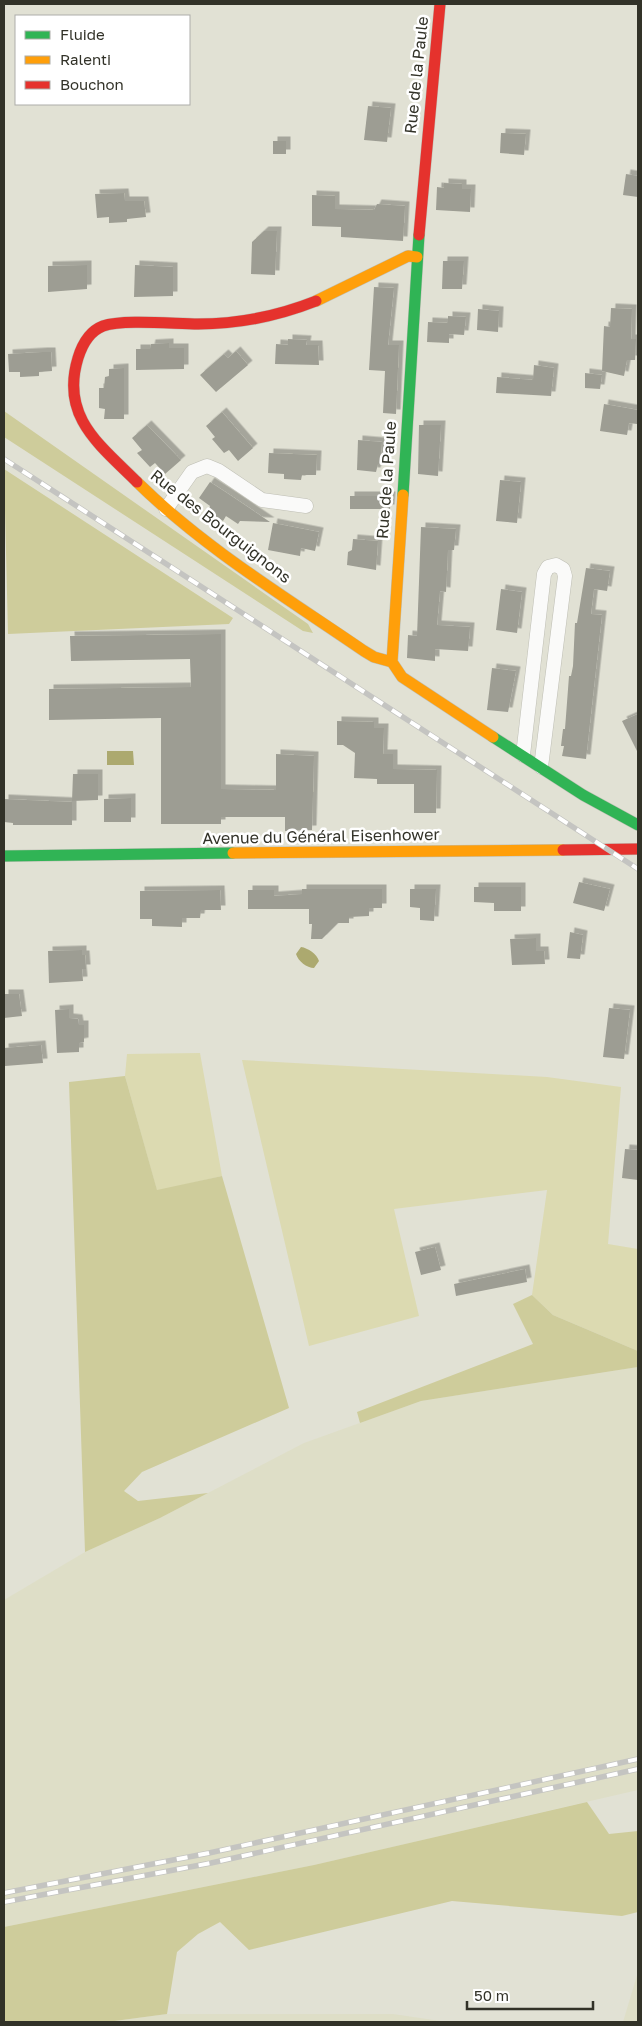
<svg xmlns="http://www.w3.org/2000/svg" width="642" height="2026" viewBox="0 0 642 2026" font-family="'Golos Text',sans-serif">
  <defs>
    <filter id="shadow"><feDropShadow dx="4.5" dy="-4.5" stdDeviation="0" flood-color="#0004"/></filter>
  </defs>
  <rect width="100%" height="100%" fill="#e1e1d4"/>
  <path fill="#dedec7" d="M 638,1367 L 638,1790 L 314,1865 L 4,1927 L 4,1600 L 85,1552 L 160,1518 L 304,1443 L 421,1401 Z
    M 638,1972 L 638,2022 L 623,2022 Z
    M 167,2014 L 393,2014 L 447,2022 L 107,2022 Z"/>
  <path fill="#dcdab1" d="M 200,1053 L 222,1176 L 157,1191 L 125,1076 L 127,1054 Z
    M 242,1060 L 547,1077 L 621,1087 L 608,1244 L 638,1249 L 638,1351 L 553,1315 L 532,1295 L 547,1190 L 394,1209 L 419,1316 L 309,1346 Z"/>
  <path fill="#cecc9b" d="M 4,411 L 308,624 L 313,633 L 303,631 L 4,437 Z
    M 4,469 L 233,618 L 229,624 L 8,634 Z
    M 125,1076 L 157,1190 L 222,1176 L 289,1408 L 142,1472 L 124,1491 L 138,1501 L 208,1493 L 160,1518 L 85,1552 L 69,1082 Z
    M 532,1295 L 553,1315 L 638,1351 L 638,1367 L 421,1401 L 360,1423 L 357,1412 L 533,1344 L 513,1304 Z
    M 587,1802 L 609,1834 L 638,1831 L 638,1912 L 622,1916 L 452,1901 L 249,1950 L 220,1922 L 198,1934 L 177,1952 L 167,2014 L 107,2022 L 4,2022 L 4,1927 L 314,1865 Z"/>
  <path fill="#aca96f" d="M 107,751 L 133,751 L 134,765 L 107,765 Z
    M 301,947 C 308,948 317,954 319,961 L 314,968 C 307,968 298,961 296,954 Z"/>
  <path fill="#9d9d93" filter="url(#shadow)" d="M 368,106 L 391,108 L 387,142 L 364,140 Z
    M 501,133 L 526,134 L 524,155 L 500,153 Z
    M 273,141 L 286,141 L 286,154 L 273,154 Z
    M 626,174 L 638,176 L 638,197 L 623,195 Z
    M 444,183 L 462,184 L 462,189 L 471,189 L 470,212 L 436,210 L 437,187 L 444,188 Z
    M 124,193 L 125,201 L 144,201 L 146,217 L 127,219 L 127,222 L 109,223 L 109,217 L 97,218 L 95,194 Z
    M 312,195 L 335,196 L 335,209 L 374,210 L 377,204 L 405,206 L 403,241 L 341,237 L 341,227 L 312,226 Z
    M 264,231 L 277,231 L 275,275 L 251,274 L 252,242 Z
    M 443,261 L 464,261 L 462,289 L 442,289 Z
    M 87,265 L 87,289 L 48,292 L 48,266 Z
    M 135,265 L 173,267 L 173,296 L 134,297 Z
    M 374,287 L 394,288 L 388,345 L 399,345 L 396,414 L 383,413 L 385,371 L 369,370 Z
    M 611,308 L 632,309 L 631,339 L 636,339 L 635,360 L 627,360 L 624,376 L 602,371 L 604,326 L 610,327 Z
    M 478,309 L 499,311 L 498,332 L 477,330 Z
    M 448,316 L 466,317 L 464,335 L 449,334 L 449,343 L 427,342 L 428,322 L 448,323 Z
    M 288,339 L 307,340 L 306,345 L 318,345 L 319,365 L 275,364 L 276,344 L 288,345 Z
    M 169,343 L 169,348 L 184,348 L 184,369 L 136,370 L 136,349 L 150,349 L 151,344 Z
    M 236,351 L 248,365 L 216,392 L 200,375 L 224,354 L 228,358 Z
    M 43,352 L 51,352 L 52,371 L 39,372 L 39,376 L 20,377 L 20,372 L 9,372 L 8,354 Z
    M 534,365 L 554,368 L 551,396 L 496,393 L 497,377 L 533,380 Z
    M 124,368 L 124,419 L 104,419 L 105,409 L 99,408 L 99,388 L 104,388 L 105,377 L 109,376 L 109,369 Z
    M 585,373 L 602,375 L 600,389 L 585,388 Z
    M 604,404 L 638,410 L 637,424 L 629,423 L 627,435 L 600,431 Z
    M 222,412 L 253,448 L 238,461 L 229,450 L 224,453 L 212,439 L 215,437 L 206,426 Z
    M 147,425 L 181,460 L 165,474 L 155,463 L 150,467 L 137,453 L 142,450 L 132,438 Z
    M 419,425 L 441,425 L 438,476 L 418,474 Z
    M 358,440 L 382,442 L 380,464 L 378,464 L 376,472 L 357,470 Z
    M 269,453 L 317,455 L 316,475 L 302,475 L 301,480 L 284,479 L 284,474 L 268,473 Z
    M 500,480 L 521,482 L 517,523 L 496,521 Z
    M 210,482 L 230,495 L 270,522 L 240,521 L 238,524 L 226,516 L 223,521 L 208,511 L 210,506 L 199,498 Z
    M 350,496 L 391,496 L 390,509 L 350,509 Z
    M 273,523 L 319,532 L 315,551 L 301,548 L 300,556 L 268,550 Z
    M 421,527 L 456,529 L 454,550 L 448,550 L 446,592 L 440,591 L 437,625 L 470,627 L 468,651 L 435,649 L 435,661 L 407,658 L 408,635 L 417,636 Z
    M 353,539 L 378,541 L 376,570 L 347,565 L 348,552 L 352,550 Z
    M 586,568 L 610,571 L 607,591 L 594,589 L 591,614 L 602,615 L 586,759 L 562,756 L 564,746 L 561,746 L 563,729 L 565,729 L 569,676 L 571,676 L 573,666 L 575,623 L 577,623 Z
    M 501,589 L 522,592 L 517,633 L 496,630 Z
    M 221,634 L 221,789 L 276,790 L 276,754 L 314,756 L 312,830 L 285,831 L 285,817 L 221,817 L 221,824 L 161,824 L 161,718 L 49,720 L 49,689 L 191,687 L 190,659 L 71,661 L 70,636 Z
    M 492,668 L 516,671 L 508,712 L 487,710 Z
    M 638,714 L 638,753 L 622,721 Z
    M 337,721 L 374,722 L 374,728 L 384,728 L 383,754 L 393,754 L 393,769 L 437,770 L 436,813 L 414,813 L 414,784 L 377,784 L 377,779 L 354,778 L 355,753 L 343,745 L 337,745 Z
    M 73,774 L 98,774 L 98,800 L 72,801 Z
    M 131,798 L 131,822 L 104,822 L 104,799 Z
    M 4,799 L 72,802 L 72,825 L 13,825 L 13,823 L 4,822 Z
    M 579,882 L 610,889 L 604,911 L 573,903 Z
    M 474,887 L 521,887 L 521,911 L 494,911 L 494,903 L 474,902 Z
    M 302,889 L 382,889 L 382,908 L 369,908 L 369,916 L 349,917 L 349,923 L 338,923 L 322,939 L 311,939 L 312,924 L 309,924 L 309,909 L 248,909 L 248,890 L 274,890 L 274,896 L 302,894 Z
    M 410,889 L 436,889 L 434,921 L 420,920 L 420,908 L 410,907 Z
    M 220,890 L 221,910 L 201,910 L 200,918 L 182,918 L 182,927 L 152,926 L 152,919 L 140,919 L 140,891 Z
    M 570,932 L 583,935 L 580,959 L 567,958 Z
    M 536,938 L 536,951 L 544,951 L 545,964 L 512,965 L 510,939 Z
    M 82,950 L 82,955 L 85,955 L 86,969 L 82,969 L 83,981 L 49,983 L 48,951 Z
    M 4,994 L 19,994 L 22,1016 L 4,1018 Z
    M 609,1008 L 630,1010 L 624,1059 L 603,1057 Z
    M 69,1009 L 69,1018 L 78,1019 L 79,1025 L 84,1025 L 84,1042 L 79,1043 L 79,1052 L 57,1053 L 55,1010 Z
    M 41,1045 L 43,1063 L 5,1066 L 4,1048 Z
    M 625,1149 L 638,1150 L 638,1180 L 622,1178 Z
    M 435,1247 L 441,1270 L 421,1275 L 415,1252 Z
    M 525,1269 L 527,1282 L 456,1296 L 454,1284 Z"/>
  <g fill="none" stroke-linecap="round" stroke-linejoin="round">
    <g stroke="#bebeb4" stroke-width="15">
      <path id="street" d="M 166,509 L 192,472 L 207,466 L 219,471 L 262,500 L 306,506
        M 523,755 L 544,574 L 548,567 L 556,565 L 563,569 L 565,576 L 541,767"/>
    </g>
    <g stroke="#bebeb4" stroke-width="12">
      <path id="fast" d="M 403,495 L 419,235
        M 493,737 L 583,795 L 638,825
        M 4,856 L 233,853"/>
    </g>
    <g stroke="#bebeb4" stroke-width="12">
      <path id="slow" d="M 316,301 L 408,256 L 417,257
        M 137,482 C 204,548 287,598 364,651 L 374,657 L 392,662
        M 403,495 L 392,662 L 402,677 L 493,737
        M 233,853 L 563,850"/>
    </g>
    <g stroke="#bebeb4" stroke-width="12">
      <path id="jam" d="M 419,235 L 440,4
        M 137,482 C 100,445 60,417 78,358 C 82,345 90,331 103,326 C 123,319 175,324 198,324 C 239,324 278,316 316,301
        M 563,850 L 638,849"/>
    </g>
    <use href="#street" stroke="#fafaf9" stroke-width="14"/>
    <use href="#fast" stroke="#30b455" stroke-width="11"/>
    <use href="#slow" stroke="#ff9f0a" stroke-width="11"/>
    <use href="#jam" stroke="#e5322d" stroke-width="11"/>
    <g stroke="#c4c4c1" stroke-width="5.5">
      <path id="rail" d="M 4,459 L 638,869
        M 4,1893 L 209,1853 L 638,1759
        M 4,1902 L 211,1863 L 638,1769"/>
    </g>
    <use href="#rail" stroke="#fff" stroke-width="4" stroke-dasharray="11" stroke-linecap="butt"/>
  </g>
  <g text-anchor="middle" dominant-baseline="central" stroke-width="5" stroke-linejoin="round" paint-order="stroke">
    <g font-size="16" fill="#323228" stroke="#fff">
      <text transform="translate(416 75) rotate(-84)">Rue de la Paule</text>
      <text transform="translate(386 480) rotate(-86)">Rue de la Paule</text>
      <text transform="translate(221 526) rotate(38)">Rue des Bourguignons</text>
      <text transform="translate(321 836) rotate(-1)">Avenue du Général Eisenhower</text>
    </g>
  </g>
  <rect width="642" height="2026" fill="none" stroke="#323228" stroke-width="10"/>
  <rect x="15" y="15" width="175" height="90" fill="#ffffff" stroke="#adada9"/>
  <rect x="25" y="31" width="25" height="8" fill="#30b455" stroke="#adada9"/>
  <text x="60" y="40" font-size="15" fill="#323228">Fluide</text>
  <rect x="25" y="56" width="25" height="8" fill="#ff9f0a" stroke="#adada9"/>
  <text x="60" y="65" font-size="15" fill="#323228">Ralenti</text>
  <rect x="25" y="81" width="25" height="8" fill="#e5322d" stroke="#adada9"/>
  <text x="60" y="90" font-size="15" fill="#323228">Bouchon</text>
  <path d="M467 2001v8h126v-8" fill="none" stroke="#323228" stroke-width="2.5"/>
  <text x="474" y="2001" font-size="15" fill="#323228" stroke="#ffffff" stroke-width="4" paint-order="stroke">50 m</text>
</svg>
